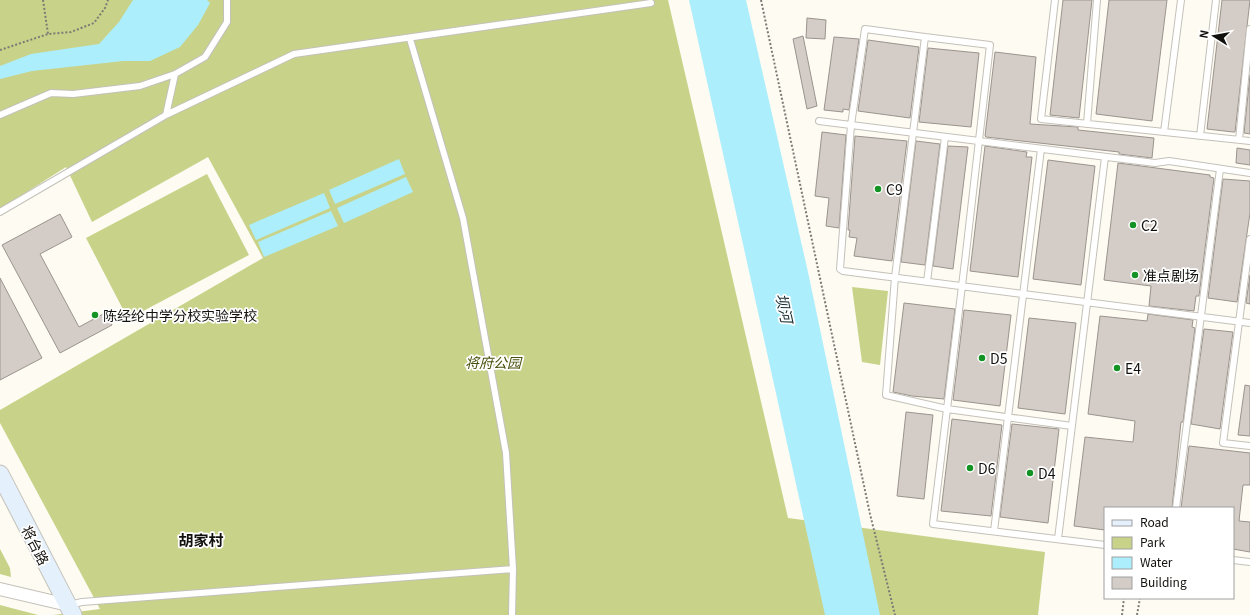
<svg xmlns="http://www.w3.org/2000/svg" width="1250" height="615" viewBox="0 0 1250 615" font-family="Georgia,'Noto Sans SC',serif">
  <rect width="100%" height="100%" fill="#fdfbf2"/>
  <path fill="#c8d389" d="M 0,0 L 668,0 L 788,518 L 1045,552 L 1038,615 L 53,615 L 100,609 L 0,423 L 0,410 L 263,258 L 208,157 L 92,222 L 66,167 L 0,209 Z
    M 207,174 L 249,255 L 128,319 L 86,238 Z
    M 852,287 L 888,291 L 880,365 L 862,362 Z
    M 0,549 L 10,568 L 11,577 L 0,574 Z
    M 0,605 L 38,615 L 0,615 Z"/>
  <path fill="#adeefd" d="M 133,0 L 207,0 L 210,3 L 198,25 L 180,47 L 150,61 L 123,61 L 32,71 L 0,79 L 0,66 L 31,54 L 99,44 L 119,22 Z
    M 689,0 L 746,0 L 808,272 L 880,615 L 825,615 Z
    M 399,159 L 405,174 L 335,204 L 329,190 Z
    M 406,177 L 413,192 L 344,223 L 337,208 Z
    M 324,193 L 330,208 L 256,240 L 249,225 Z
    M 331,211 L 338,226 L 264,257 L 258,242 Z"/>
  <path fill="#d4ccc6" stroke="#9b948e" d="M 1063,0 L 1092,0 L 1079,118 L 1050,115 Z
    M 1109,0 L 1167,0 L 1152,121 L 1096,114 Z
    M 1222,0 L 1250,0 L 1235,132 L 1233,132 L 1207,129 Z
    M 807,18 L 826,20 L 825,39 L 806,38 Z
    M 803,36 L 817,106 L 807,109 L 793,39 Z
    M 834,37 L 859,39 L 849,110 L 843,109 L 843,112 L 824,110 Z
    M 868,40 L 919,47 L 910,118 L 858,111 Z
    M 928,48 L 979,53 L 971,127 L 919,122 Z
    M 995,52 L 1036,57 L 1030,124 L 1078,127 L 1078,130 L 1154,138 L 1152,158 L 1119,154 L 1119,152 L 986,137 L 985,136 Z
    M 1250,75 L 1250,134 L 1244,133 Z
    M 822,132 L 846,135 L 839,228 L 826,226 L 829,198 L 815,196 Z
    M 855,136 L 907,141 L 892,261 L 854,256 L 857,238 L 849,237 L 850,230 L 848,230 Z
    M 916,141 L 940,144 L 925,265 L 901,262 Z
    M 948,146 L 968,147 L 953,269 L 933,266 Z
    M 985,146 L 1027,152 L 1026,157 L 1032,157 L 1018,277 L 970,271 Z
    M 1237,148 L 1250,150 L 1250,165 L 1236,163 Z
    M 1048,160 L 1095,166 L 1081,285 L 1033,279 Z
    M 1118,163 L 1210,175 L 1210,177 L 1214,178 L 1199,296 L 1196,296 L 1194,311 L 1149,306 L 1151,286 L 1104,280 Z
    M 1223,179 L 1250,181 L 1250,213 L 1237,302 L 1208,298 Z
    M 60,214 L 72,237 L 40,254 L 79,327 L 105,313 L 112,325 L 60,353 L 2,245 Z
    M 1250,275 L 1250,304 L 1246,303 Z
    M 0,278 L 42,358 L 0,380 Z
    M 904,303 L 955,309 L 944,399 L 912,396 L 893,392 Z
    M 964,310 L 1011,315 L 1000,406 L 953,400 Z
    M 1148,314 L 1193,320 L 1192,327 L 1195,328 L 1183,422 L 1181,422 L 1172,508 L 1105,508 L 1105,530 L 1074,526 L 1085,437 L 1133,442 L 1135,421 L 1088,414 L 1100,316 L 1147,321 Z
    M 1029,318 L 1076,323 L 1065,414 L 1018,408 Z
    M 1204,329 L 1233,332 L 1220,429 L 1191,424 Z
    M 1245,385 L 1250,386 L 1250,436 L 1238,435 Z
    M 906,412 L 933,415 L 924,499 L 897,496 Z
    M 952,419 L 1002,425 L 991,516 L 941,511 Z
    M 1012,424 L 1059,429 L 1048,523 L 1000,517 Z
    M 1189,446 L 1250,453 L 1250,485 L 1243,485 L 1239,521 L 1250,522 L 1250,552 L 1233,549 L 1233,508 L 1181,508 Z"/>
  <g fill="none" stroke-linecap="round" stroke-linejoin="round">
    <g stroke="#c4c1b9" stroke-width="8">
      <path id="lane" d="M 1055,0 L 1041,119 L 1250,141
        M 925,37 L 865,29 L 851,125 L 840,269 L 843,271 L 1250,323
        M 410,39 L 463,218 L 506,453 L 513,569 L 512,615
        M 0,115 L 51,93 L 73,94 L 140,86 L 175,74 L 205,57 L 227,22 L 227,0
        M 166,115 L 175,74
        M 819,121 L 1155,163 L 1169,161 L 1250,173
        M 1087,124 L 1097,0
        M 1164,132 L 1181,0
        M 1200,136 L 1216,0
        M 1239,140 L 1250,29
        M 0,212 L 166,115 L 294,54 L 651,3
        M 1250,239 L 1223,443 L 1250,446
        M 927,282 L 945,137
        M 1072,426 L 947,409 L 886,395 L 895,277 L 925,37 L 990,45 C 972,205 953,364 933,524 L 1105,545
        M 1176,508 L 1220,169
        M 994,531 L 1041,149
        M 1058,539 L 1105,157
        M 1233,560 L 1250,562
        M 69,605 L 82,602 L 513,569"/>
    </g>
    <g stroke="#c4c1b9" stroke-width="14">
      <path id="street" d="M 0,589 L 68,605"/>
    </g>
    <g stroke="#c4c1b9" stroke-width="19">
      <path id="secondary" d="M 0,474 L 73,615"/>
    </g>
    <path stroke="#7c7a75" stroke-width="2" stroke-dasharray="2 2" stroke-linecap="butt" d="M 43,0 L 48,34
      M 761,0 L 870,514 L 895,615
      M 0,50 L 48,34 L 71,32 L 94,23 L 105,8 L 108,0
      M 1122,615 L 1124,598
      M 1137,615 L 1140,598"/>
    <use href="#lane" stroke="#fff" stroke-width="6"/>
    <use href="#street" stroke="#fff" stroke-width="12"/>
    <use href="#secondary" stroke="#e4f0fc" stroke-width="17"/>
  </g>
  <g fill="#139324" stroke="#fff" stroke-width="1.5">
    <circle cx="878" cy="189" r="4"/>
    <circle cx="1133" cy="225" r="4"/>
    <circle cx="1135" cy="275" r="4"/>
    <circle cx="95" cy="315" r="4"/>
    <circle cx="982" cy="358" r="4"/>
    <circle cx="1117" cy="368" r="4"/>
    <circle cx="970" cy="468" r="4"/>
    <circle cx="1030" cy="473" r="4"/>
  </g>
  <g text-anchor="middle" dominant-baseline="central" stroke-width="3.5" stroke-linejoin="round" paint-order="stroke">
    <g font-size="14" fill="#12110e" stroke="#fff" text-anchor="start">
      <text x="886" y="189">C9</text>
      <text x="1141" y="225">C2</text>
      <text x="1143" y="275">准点剧场</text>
      <text x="103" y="315">陈经纶中学分校实验学校</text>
      <text x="990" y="358">D5</text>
      <text x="1125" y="368">E4</text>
      <text x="978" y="468">D6</text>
      <text x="1038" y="473">D4</text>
    </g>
    <g font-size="14" font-style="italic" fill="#49500c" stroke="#fff">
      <text x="493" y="362">将府公园</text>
    </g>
    <g font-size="14" fill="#12110e" stroke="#fff">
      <text transform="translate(36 545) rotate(63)">将台路</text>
    </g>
    <g font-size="15" font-style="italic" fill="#182d32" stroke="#fff">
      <text transform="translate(785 308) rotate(78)">坝河</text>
    </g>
    <g font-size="15" font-weight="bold" fill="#12110e" stroke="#fff">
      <text x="201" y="539">胡家村</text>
    </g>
  </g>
  <rect x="1104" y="507" width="130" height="92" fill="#ffffff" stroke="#a0a09f"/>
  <rect x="1112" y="520" width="20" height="6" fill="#e4f0fc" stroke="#a0a09f"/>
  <text x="1140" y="527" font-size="12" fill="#12110e">Road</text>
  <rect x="1112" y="537" width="20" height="12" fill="#c8d389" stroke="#a0a09f"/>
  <text x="1140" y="547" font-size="12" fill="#12110e">Park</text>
  <rect x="1112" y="557" width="20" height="12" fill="#adeefd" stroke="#a0a09f"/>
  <text x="1140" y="567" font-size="12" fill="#12110e">Water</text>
  <rect x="1112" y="577" width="20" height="12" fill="#d4ccc6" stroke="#a0a09f"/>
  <text x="1140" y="587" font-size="12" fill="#12110e">Building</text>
  <g transform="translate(1214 36) rotate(281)" stroke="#ffffff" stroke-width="3" paint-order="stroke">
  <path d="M0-3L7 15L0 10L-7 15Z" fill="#12110e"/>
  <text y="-6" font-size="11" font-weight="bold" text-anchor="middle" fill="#12110e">N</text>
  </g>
</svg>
